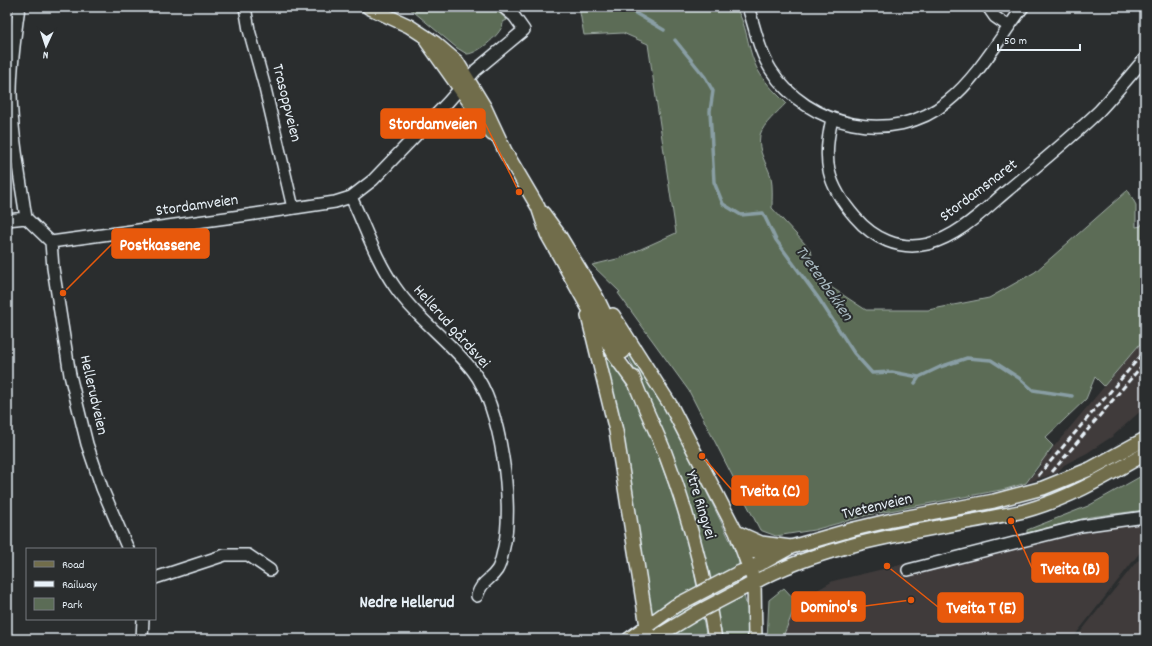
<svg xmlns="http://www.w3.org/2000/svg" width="1152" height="646" viewBox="0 0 1152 646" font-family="Dekko,sans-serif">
  <rect width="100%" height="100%" fill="#2a2d2e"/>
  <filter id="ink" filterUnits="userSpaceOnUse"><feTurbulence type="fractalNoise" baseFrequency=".025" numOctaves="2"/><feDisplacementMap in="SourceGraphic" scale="8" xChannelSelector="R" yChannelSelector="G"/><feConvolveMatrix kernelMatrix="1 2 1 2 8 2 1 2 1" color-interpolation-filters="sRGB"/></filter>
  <g filter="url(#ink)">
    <path fill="#3f3b3b" d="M 1145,338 L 1145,407 L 1113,436 L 1087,453 L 1064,465 L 1057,473 L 1026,483 L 1041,466 L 1041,462 L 1047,454 L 1050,455 L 1052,451 L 1051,450 Z
      M 1145,510 L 1145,546 L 1072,639 L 782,639 L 797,602 L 833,581 L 1111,514 Z
      M 1145,558 L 1145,639 L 1075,639 L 1137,561 Z"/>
    <path fill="#5b6c56" stroke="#a2aea7" d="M 408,7 L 493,7 L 507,20 L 503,22 C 504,32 478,54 467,54 L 457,48 Z
      M 579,7 L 735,7 C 747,23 747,46 755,64 C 761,79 774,91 786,103 C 778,112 763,124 760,135 C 757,152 767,163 771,177 C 773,188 772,198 772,208 L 807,246 L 812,254 L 807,264 L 816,272 L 814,276 L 866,310 L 928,310 L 989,298 L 1035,272 L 1128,190 L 1136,205 L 1136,227 L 1141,226 L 1145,218 L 1145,338 L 1104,386 L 1095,377 L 1086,399 L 1045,438 L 1053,446 L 1026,483 L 1006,489 L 868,515 L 814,530 L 776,536 L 760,530 L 689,391 L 618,293 L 620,292 L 592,265 L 621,258 L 676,233 L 648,44 L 623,33 L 584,35 Z
      M 624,343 L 666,408 L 739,559 L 738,569 L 749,617 L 749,639 L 722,639 C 710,573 694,508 669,446 C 656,411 638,378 622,344 Z
      M 603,346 L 628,388 L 645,420 L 675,502 L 690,551 L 707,639 L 656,639 L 621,426 L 610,378 L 601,347 Z
      M 1145,474 L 1145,510 L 1090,517 L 1027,533 L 1027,530 L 1088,506 Z
      M 784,588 L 797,602 L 782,639 L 767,639 L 769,600 Z"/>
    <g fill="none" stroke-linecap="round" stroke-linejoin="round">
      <path stroke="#899ea4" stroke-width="3.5" d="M 625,7 L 664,30
        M 675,40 L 705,77 L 713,91 L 710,111 L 714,182 L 723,204 L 741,215 L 763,213 L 776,240 L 819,299 L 854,353 L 872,373 L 892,372 L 919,377 L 940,367 L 967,358 L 991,360 L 1019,378 L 1033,390 L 1072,396
        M 915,383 L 919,377"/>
      <g stroke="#e8f1f8" stroke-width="14">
        <path id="minor" d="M 19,7 C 15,35 11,64 11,93 C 12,135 20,177 26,218
          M 245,7 L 249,30 L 264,84 L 293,208
          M 748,7 C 755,28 759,51 771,70 C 807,127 893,146 947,102 C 978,77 999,39 1023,7
          M 988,7 L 995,17 L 1008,26
          M 832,119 C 822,161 827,185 855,217 C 873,238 899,251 928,244 C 959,236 984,210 1008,190 C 1039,164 1070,139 1099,111 C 1115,94 1130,76 1145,58
          M 351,197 C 365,227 376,260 395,287 C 417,319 450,341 473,371 C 501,407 514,504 504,547 C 502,555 501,564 497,570 C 489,582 482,580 477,596
          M 26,218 L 51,242 L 248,215 L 335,202 L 351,197 L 373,180 L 448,102 L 476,70 L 524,30 L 514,16 L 503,7
          M 7,220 L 26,218
          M 51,242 L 53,268 L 70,375 L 87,444 L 102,488 L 128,549
          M 908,570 L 1081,526 L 1145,517
          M 155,578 L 225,555 L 248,555 L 270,570
          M 142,639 L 143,619"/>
      </g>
      <g stroke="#e8f1f8" stroke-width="16">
        <path id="major" d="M 368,7 L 409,26 L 435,43 L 457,62 L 485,108 L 505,151 L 538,207 L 547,234 L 617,359 L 636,385
          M 427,42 L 492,134
          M 543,213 L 559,235 L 597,298 L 623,352
          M 613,315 L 671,406 L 736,532 L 754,581 L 755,639
          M 588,316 L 616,431 L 649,639
          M 633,377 C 642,403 655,428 665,453 C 688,513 705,576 715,639
          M 736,532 L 761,543 L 791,547
          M 742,548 L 756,552 L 778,553
          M 738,573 L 764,562 L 791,547 L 854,529 L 892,520 L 994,501 L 1043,488 L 1090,469 L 1145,439
          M 742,589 C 827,539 929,531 1024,511 C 1068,499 1105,477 1145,454
          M 629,639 L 675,606
          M 653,639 L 698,612"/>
      </g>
      <use href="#minor" stroke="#2a2d2e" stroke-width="11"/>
      <use href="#major" stroke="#716d4b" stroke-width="13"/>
      <path stroke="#e8f1f8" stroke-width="3" stroke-dasharray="6 3" stroke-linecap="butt" d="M 1052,472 L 1145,362
        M 1038,476 L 1145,351"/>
      <g stroke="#e8f1f8" stroke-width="16" stroke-linecap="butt">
        <path id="major-bridge" d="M 675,606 L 738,573
          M 698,612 L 742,589"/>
      </g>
      <use href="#major-bridge" stroke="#716d4b" stroke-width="13"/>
    </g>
  </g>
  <g text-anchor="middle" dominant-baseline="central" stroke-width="4" stroke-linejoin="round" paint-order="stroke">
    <g font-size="16" fill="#e8f1f8" stroke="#2a2d2e">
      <text transform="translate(286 103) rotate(76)">Trasoppveien</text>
      <text transform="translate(979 191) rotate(-37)">Stordamsnaret</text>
      <text transform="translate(197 206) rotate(-8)">Stordamveien</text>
      <text transform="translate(451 327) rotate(48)">Hellerud gårdsvei</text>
      <text transform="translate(93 395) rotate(77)">Hellerudveien</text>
      <text transform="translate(700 505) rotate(73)">Ytre Ringvei</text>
      <text transform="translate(877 507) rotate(-13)">Tvetenveien</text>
    </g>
    <g font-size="17" font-style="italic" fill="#a8b9c0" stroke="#2a2d2e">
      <text transform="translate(823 284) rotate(55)">Tvetenbekken</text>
    </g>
    <g font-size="17" font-weight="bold" fill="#e8f1f8" stroke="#2a2d2e">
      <text x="407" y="604">Nedre Hellerud</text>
    </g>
  </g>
  <path fill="none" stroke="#e8590c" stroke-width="1.5" d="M519 192L485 123M63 293L112 244M702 456L732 490M1011 521L1032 568M911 600L865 606M887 566L938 607"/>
  <g fill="#e8590c" stroke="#2a2d2e" stroke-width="1.5">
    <circle cx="519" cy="192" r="4"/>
    <circle cx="63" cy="293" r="4"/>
    <circle cx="702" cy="456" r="4"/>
    <circle cx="1011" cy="521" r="4"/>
    <circle cx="911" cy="600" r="4"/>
    <circle cx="887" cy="566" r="4"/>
  </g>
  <g fill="#e8590c" stroke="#e8590c" stroke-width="1.5">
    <rect x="381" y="109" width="104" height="29" rx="4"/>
    <rect x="112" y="229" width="97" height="29" rx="4"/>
    <rect x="732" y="476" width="76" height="29" rx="4"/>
    <rect x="1032" y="553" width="76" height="29" rx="4"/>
    <rect x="792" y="592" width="73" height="29" rx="4"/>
    <rect x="938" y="593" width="85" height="29" rx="4"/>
  </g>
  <g font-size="17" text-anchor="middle" font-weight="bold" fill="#fff">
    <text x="433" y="129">Stordamveien</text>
    <text x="160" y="250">Postkassene</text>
    <text x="770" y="496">Tveita (C)</text>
    <text x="1070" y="574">Tveita (B)</text>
    <text x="829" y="612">Domino's</text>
    <text x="981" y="613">Tveita T (E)</text>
  </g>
  <rect width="1152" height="646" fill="none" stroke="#2a2d2e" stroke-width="24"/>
  <rect x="12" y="12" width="1128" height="622" fill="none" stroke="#e8f1f8" stroke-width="1.5" filter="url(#ink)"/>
  <rect x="26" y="548" width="130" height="72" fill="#2a2d2e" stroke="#767b7f"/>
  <rect x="34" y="561" width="20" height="6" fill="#716d4b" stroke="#767b7f"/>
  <text x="62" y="568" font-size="12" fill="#e8f1f8">Road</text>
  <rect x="34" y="581" width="20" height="6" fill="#e8f1f8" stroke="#767b7f"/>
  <text x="62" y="588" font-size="12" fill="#e8f1f8">Railway</text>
  <rect x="34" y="598" width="20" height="12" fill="#5b6c56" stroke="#767b7f"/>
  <text x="62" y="608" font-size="12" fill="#e8f1f8">Park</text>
  <g transform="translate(46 46) rotate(183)" stroke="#2a2d2e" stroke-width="3" paint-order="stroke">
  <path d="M0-3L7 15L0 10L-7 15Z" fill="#e8f1f8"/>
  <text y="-6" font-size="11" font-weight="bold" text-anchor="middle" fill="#e8f1f8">N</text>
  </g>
  <path d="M998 44v6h82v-6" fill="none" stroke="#e8f1f8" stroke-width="2"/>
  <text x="1004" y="44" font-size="12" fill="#e8f1f8" stroke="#2a2d2e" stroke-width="3" paint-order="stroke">50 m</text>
</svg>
